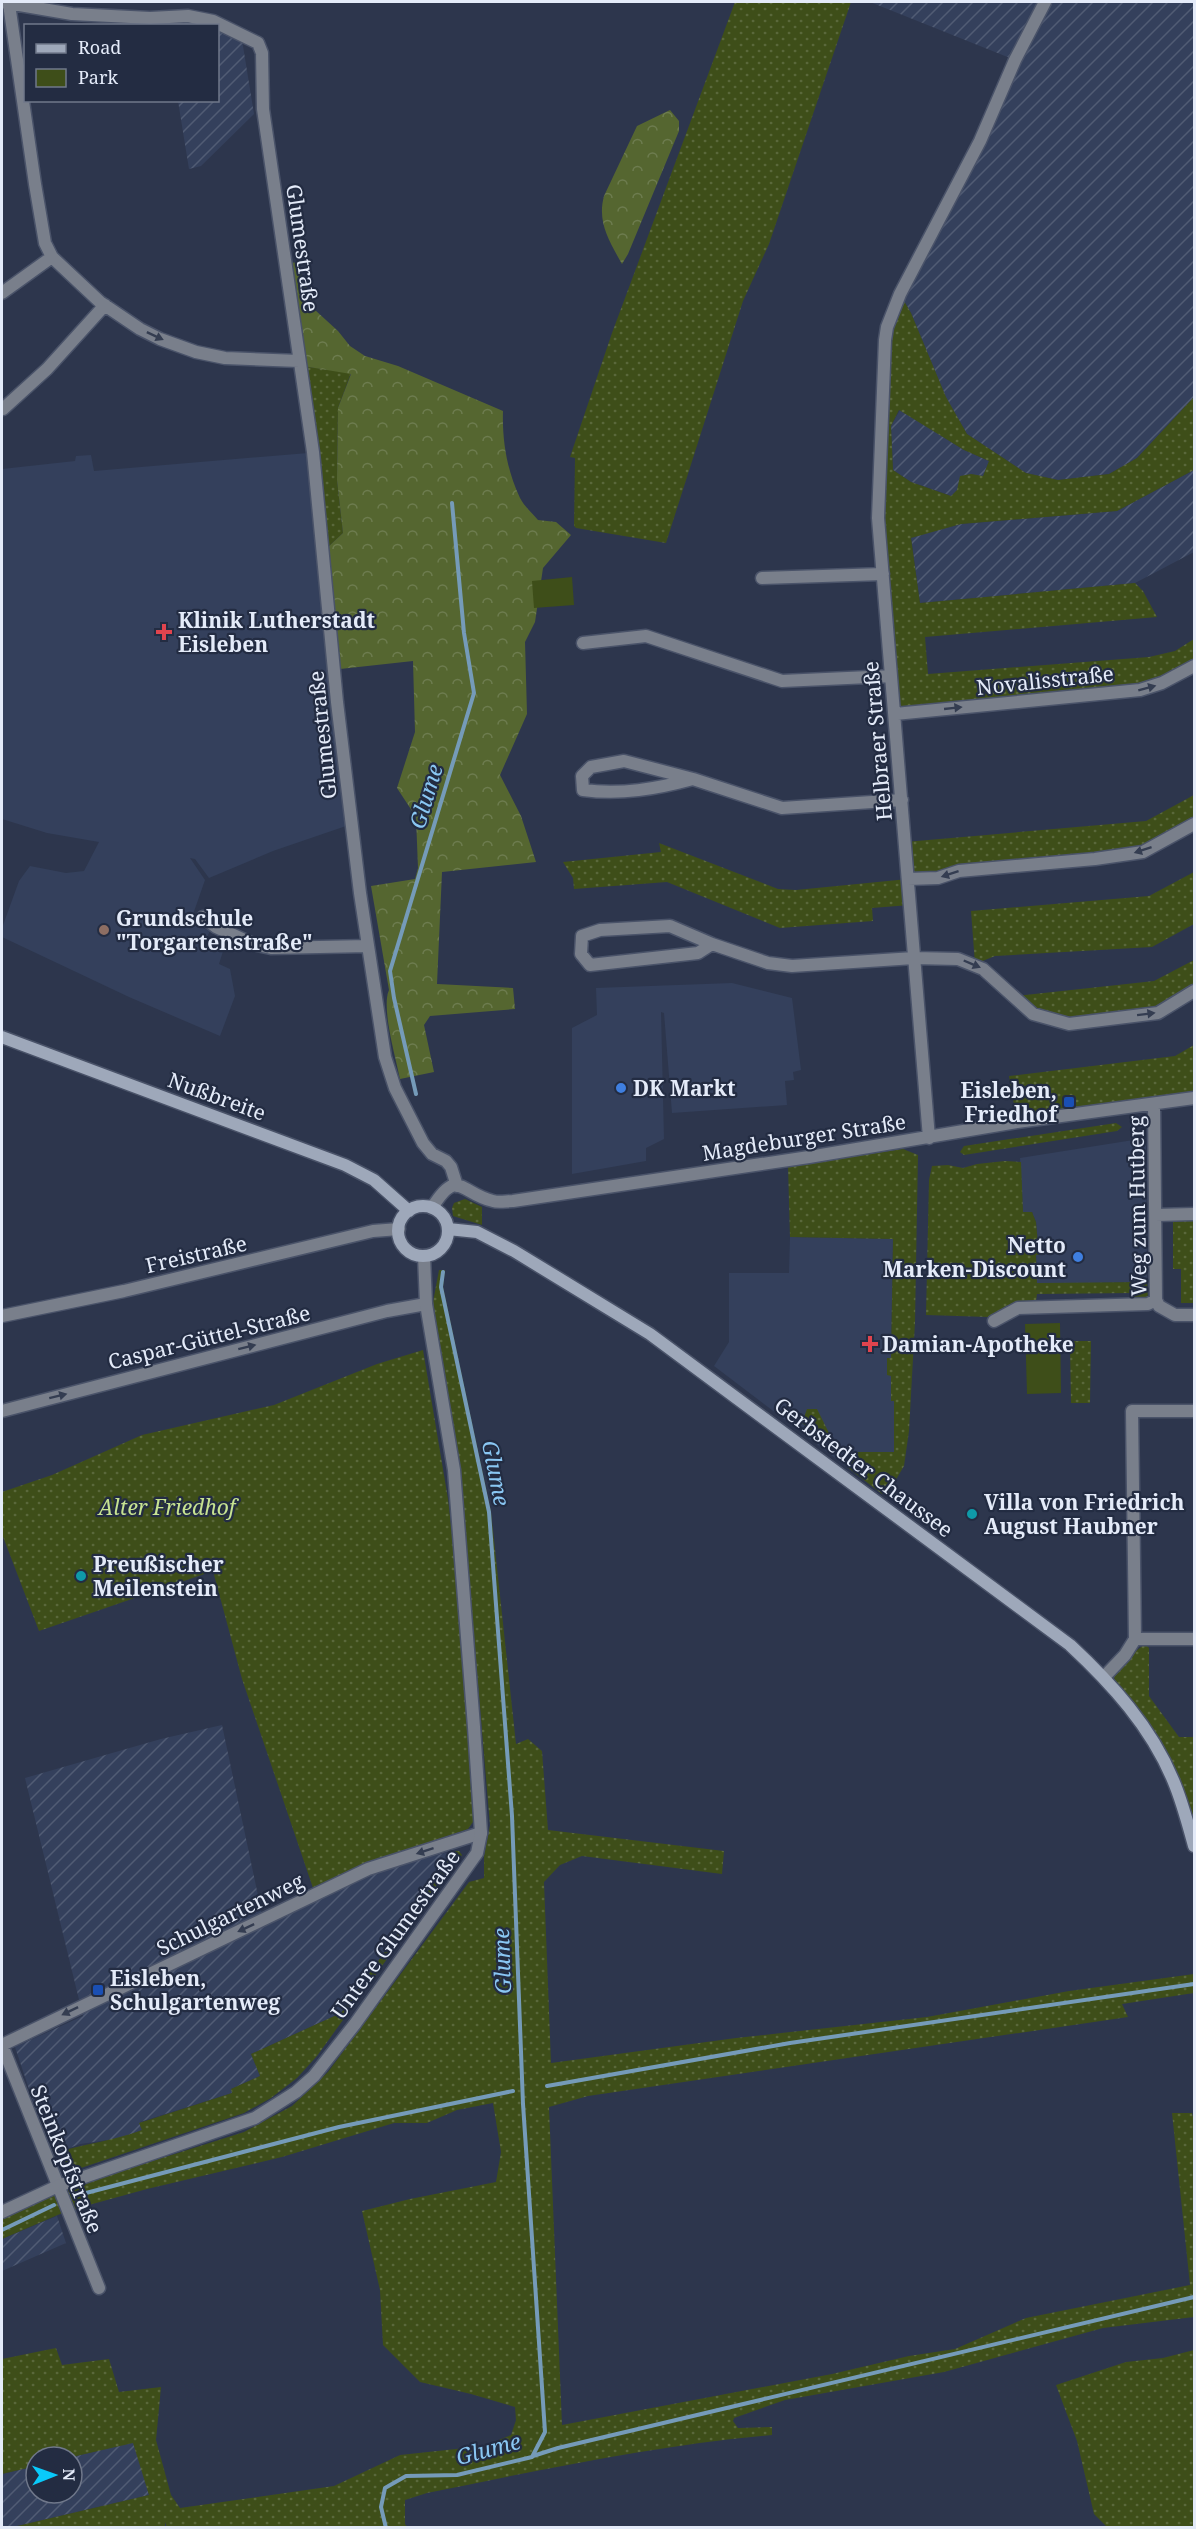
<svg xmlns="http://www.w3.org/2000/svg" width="1196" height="2529" viewBox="0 0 1196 2529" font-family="'Noto Serif',serif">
  <defs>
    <pattern id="industrial-furrows" width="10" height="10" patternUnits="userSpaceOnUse" patternTransform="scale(1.5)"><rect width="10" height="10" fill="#34405c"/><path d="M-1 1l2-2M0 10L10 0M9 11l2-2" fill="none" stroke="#515c74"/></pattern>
    <pattern id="green-dots" width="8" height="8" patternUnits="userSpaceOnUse" patternTransform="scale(1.5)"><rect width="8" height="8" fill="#3e4e19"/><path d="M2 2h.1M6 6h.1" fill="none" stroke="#5a683b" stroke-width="1.8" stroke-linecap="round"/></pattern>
    <pattern id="forest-crowns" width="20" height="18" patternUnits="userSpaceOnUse" patternTransform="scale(1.5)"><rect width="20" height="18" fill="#556630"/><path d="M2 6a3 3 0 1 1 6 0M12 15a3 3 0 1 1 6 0" fill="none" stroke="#6d7c4f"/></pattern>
  </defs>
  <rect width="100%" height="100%" fill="#2d364d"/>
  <path fill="#34405c" d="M 308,453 L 349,825 L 273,851 L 209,878 L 195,859 L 190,858 L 205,880 L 190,923 L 210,931 L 206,939 L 225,945 L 219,964 L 230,969 L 235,996 L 220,1036 L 129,997 L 2,937 L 2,928 L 19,881 L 30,866 L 66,873 L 84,871 L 99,842 L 47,833 L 2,819 L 2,469 L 75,461 L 76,456 L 91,455 L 94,471 Z
    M 732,983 L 792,998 L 801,1070 L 793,1072 L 794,1080 L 785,1081 L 787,1105 L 672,1113 L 664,1013 L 661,1012 L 664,1139 L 646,1148 L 646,1161 L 572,1174 L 572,1028 L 597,1015 L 596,988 Z
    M 1146,1138 L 1147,1282 L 1037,1284 L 1036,1255 L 1039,1255 L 1036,1222 L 1032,1212 L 1023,1212 L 1020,1158 Z
    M 790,1237 L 893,1239 L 891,1358 L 887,1358 L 887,1375 L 891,1375 L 891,1400 L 894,1401 L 894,1452 L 848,1457 L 847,1467 L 714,1366 L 729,1342 L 729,1273 L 789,1273 Z"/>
  <path fill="url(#industrial-furrows)" d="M 870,2 L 1194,2 L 1194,397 L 1137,458 L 1109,474 L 1058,480 L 1026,473 L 967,434 L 946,398 L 911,313 L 900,294 L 1015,60 Z
    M 196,20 L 219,26 L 242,40 L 254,114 L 201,166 L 189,169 L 178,101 L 218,100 L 218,26 L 166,25 L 165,22 Z
    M 900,410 L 964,450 L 989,461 L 983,477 L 971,474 L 952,496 L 911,482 L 893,470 L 891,426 Z
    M 1194,470 L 1194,552 L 1135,583 L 920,603 L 911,537 L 961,524 L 1117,511 Z
    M 222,1725 L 264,1924 L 372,1873 L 452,1851 L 436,1880 L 341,2013 L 251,2054 L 260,2076 L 231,2089 L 232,2093 L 140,2122 L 142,2130 L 122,2138 L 80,2144 L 56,2153 L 35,2107 L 15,2047 L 83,2016 L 25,1778 L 161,1739 Z
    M 57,2216 L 66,2243 L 2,2271 L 2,2239 Z
    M 134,2442 L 149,2495 L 13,2527 L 3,2527 L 2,2474 L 36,2466 L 36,2493 L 72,2493 L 72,2457 Z"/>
  <path fill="url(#green-dots)" fill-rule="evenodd" d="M 735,2 L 851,2 L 769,244 L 743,301 L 666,543 L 576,528 L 574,526 L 575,458 L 570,457 L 612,333 Z
    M 900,294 L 911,313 L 946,397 L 967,434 L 1026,473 L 1058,480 L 1109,474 L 1137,458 L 1194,397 L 1194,470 L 1117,511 L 961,524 L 911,538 L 920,603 L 1135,583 L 1143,591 L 1157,617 L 925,637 L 928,674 L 1149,657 L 1175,651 L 1194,639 L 1194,666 L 1162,683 L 895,714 L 883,574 L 885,340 ZM 899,410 L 964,450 L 989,461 L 983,476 L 971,474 L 960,476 L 957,490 L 951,496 L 911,482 L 893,470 L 891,426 Z
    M 303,366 L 351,373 L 338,408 L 337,480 L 343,533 L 327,548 Z
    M 1194,795 L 1194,824 L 1156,845 L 959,871 L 909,888 L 910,905 L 872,908 L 873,921 L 780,928 L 667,882 L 574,889 L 573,878 L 563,862 L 661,852 L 659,843 L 778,889 L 796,890 L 908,879 L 905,842 L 1146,821 Z
    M 1194,872 L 1194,924 L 1152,947 L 995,956 L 975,964 L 971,911 L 1149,896 Z
    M 1194,960 L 1194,991 L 1158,1013 L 1049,1020 L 1015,996 L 1154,981 Z
    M 1194,1045 L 1194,1098 L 1017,1122 L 1009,1076 L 1175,1056 Z
    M 1116,1123 L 1122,1127 L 1117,1131 L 964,1155 L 960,1152 L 964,1146 Z
    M 903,1149 L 918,1155 L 915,1322 L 909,1431 L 904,1466 L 894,1483 L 882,1494 L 847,1467 L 848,1457 L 853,1452 L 894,1452 L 894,1401 L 891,1401 L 891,1376 L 887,1375 L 887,1358 L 891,1358 L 893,1239 L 790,1237 L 788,1166 Z
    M 1005,1161 L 1021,1162 L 1023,1212 L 1032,1212 L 1036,1222 L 1039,1255 L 1036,1255 L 1037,1283 L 1147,1282 L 1148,1300 L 1133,1300 L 1133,1293 L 1037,1294 L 1036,1302 L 1019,1302 L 1006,1306 L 989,1317 L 926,1315 L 929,1180 L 932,1166 L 948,1165 L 963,1168 L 977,1164 Z
    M 465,1199 L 482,1207 L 482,1225 L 453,1216 L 452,1208 L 454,1203 Z
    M 1173,1218 L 1194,1218 L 1194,1303 L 1181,1303 L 1181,1269 L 1173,1269 Z
    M 439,1270 L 445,1270 L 443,1287 L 491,1512 L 516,1744 L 528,1739 L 542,1751 L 548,1830 L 724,1851 L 722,1874 L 582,1856 L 560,1865 L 544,1882 L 551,2063 L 736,2038 L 927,2017 L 1069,1991 L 1194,1974 L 1194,1993 L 1122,2004 L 1128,2017 L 588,2096 L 549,2107 L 562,2425 L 832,2374 L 909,2356 L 955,2349 L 1026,2318 L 1190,2285 L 1172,2113 L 1192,2113 L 1194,2121 L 1194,2317 L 1103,2328 L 944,2372 L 785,2400 L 734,2418 L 733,2421 L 738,2428 L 772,2427 L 772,2435 C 656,2445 541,2470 427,2493 L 405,2500 L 405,2524 L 407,2527 L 167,2528 L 165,2522 L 165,2527 L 13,2527 L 149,2495 L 133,2443 L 72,2457 L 36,2457 L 36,2466 L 2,2474 L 2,2359 L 56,2348 L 62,2365 L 109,2359 L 119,2392 L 161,2387 L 156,2440 L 171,2495 L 180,2508 L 334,2486 L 400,2455 L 484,2446 L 511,2435 L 516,2420 L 515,2407 L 471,2394 L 420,2382 L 383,2345 L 380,2290 L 362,2211 L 410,2199 L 496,2182 L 501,2152 L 493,2103 L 457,2110 L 427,2123 L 394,2123 L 282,2157 L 147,2189 L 67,2211 L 2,2239 L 2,2219 L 71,2187 L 244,2132 L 292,2106 L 328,2072 L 469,1882 L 484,1878 L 484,1857 L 490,1825 L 459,1459 L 433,1302 Z
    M 1073,1341 L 1091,1341 L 1090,1403 L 1071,1403 L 1070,1346 Z
    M 423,1350 L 448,1499 L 454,1553 L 475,1819 L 468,1829 L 371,1862 L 313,1888 L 242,1679 L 213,1571 L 39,1631 L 2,1534 L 2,1492 L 52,1475 L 142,1435 L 274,1405 L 377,1364 Z
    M 807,1409 L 817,1409 L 830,1435 L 827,1443 L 802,1423 Z
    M 1145,1644 L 1149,1648 L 1149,1696 L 1179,1737 L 1194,1737 L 1194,1828 L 1115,1683 L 1114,1676 L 1132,1654 Z
    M 452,1851 L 459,1851 L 462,1855 L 317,2056 L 297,2078 L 271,2098 L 244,2113 L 81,2168 C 69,2166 64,2163 56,2153 C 85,2143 114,2141 142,2130 L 139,2123 L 232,2093 L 231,2089 L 260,2076 L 251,2054 L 341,2013 L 436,1880 Z
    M 1194,2350 L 1194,2527 L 1107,2527 L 1094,2514 L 1077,2441 L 1056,2385 L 1126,2362 L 1163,2358 Z"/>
  <path fill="url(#forest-crowns)" d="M 670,110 L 679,121 L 679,131 L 628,254 L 622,264 C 609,241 597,222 604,196 L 637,126 Z
    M 289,262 L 297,263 L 315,310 L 338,331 L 350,346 L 365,356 L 398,366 L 503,411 C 502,440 507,471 520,498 C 524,506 532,513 538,520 L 556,522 L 571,535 L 543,568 L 535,622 L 525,642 L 527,714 L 500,775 L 521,816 L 536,862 L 442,872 L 437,984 L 513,988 L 515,1009 L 430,1016 L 424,1025 L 434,1072 L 400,1079 C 396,1058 381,1008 389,990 L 371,886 L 415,879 L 418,868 L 416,817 L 397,788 L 415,732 L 413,661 L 340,669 L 327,548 L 343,533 L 337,480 L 338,408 L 351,374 L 303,366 Z"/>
  <path fill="#3e4e19" d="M 572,577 L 574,605 L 534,608 L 532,581 Z
    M 1060,1323 L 1061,1393 L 1027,1394 L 1025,1324 Z"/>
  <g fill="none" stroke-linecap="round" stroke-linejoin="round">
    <path stroke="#759bb9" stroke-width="4" d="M 416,1094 L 394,998 L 390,971 L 474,693 L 464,633 L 452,503
      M 547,2086 L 790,2043 L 1194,1984
      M 86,2193 L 339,2127 L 513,2091
      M 2,2230 L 54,2205
      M 533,2456 L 558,2448 L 1194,2297
      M 386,2528 L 381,2507 L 385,2488 L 406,2476 L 457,2475 L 532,2457 L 545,2432 L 523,2104 L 512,1816 L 489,1512 L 441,1287 L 443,1272"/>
    <g stroke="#4a5369" stroke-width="15">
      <path id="minor" d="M 2,2 L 72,14 L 150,18 L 188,16 L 213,21 L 258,43 L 262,53 L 263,109 L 313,452 L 337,702 L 360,893 L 385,1057 L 395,1088 L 423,1143 L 432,1154 L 446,1161 L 451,1167 L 457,1186
        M 9,4 L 35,184 L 45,243 L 52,257 L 100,302 L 140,329 L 160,339 L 196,352 L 225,358 L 299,361
        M 2,293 L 52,257
        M 3,409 L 47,369 L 105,305
        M 762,578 L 883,574
        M 583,643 L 646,636 L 782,681 L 891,676
        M 895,714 L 1140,690 L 1162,683 L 1194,666
        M 693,779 C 656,789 621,795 583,790 L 582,776 L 591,767 L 624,761 L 693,779 L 782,808 L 902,800
        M 908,879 L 938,878 L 959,871 L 1095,859 L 1143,852 L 1194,824
        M 203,917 L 216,927 L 253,944 L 271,948 L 368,946
        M 712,944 L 698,953 L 590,965 L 581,954 L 582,936 L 600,930 L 670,926 L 712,944 L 768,963 L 792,966 L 914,958 L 958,959 L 983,969 L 1033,1014 L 1069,1024 L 1158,1013 L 1194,991
        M 1154,1104 L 1156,1300 L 1159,1306 L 1175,1315 L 1194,1315
        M 929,1138 L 878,518 L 885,340 L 887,327 L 900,294 L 980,141 L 1015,60 L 1045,2
        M 432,1208 C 458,1166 461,1194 493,1201 C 499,1203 506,1201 513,1201 L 809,1157 L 1017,1122 L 1194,1098
        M 1156,1215 L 1194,1214
        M 2,1316 L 124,1291 L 373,1231 L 399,1229
        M 994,1321 L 1018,1308 L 1148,1304 L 1156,1300
        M 2,1411 L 387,1311 L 426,1304
        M 1135,1639 L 1194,1639
        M 1104,1677 L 1125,1655 L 1135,1639 L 1132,1411 L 1194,1411
        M 2,2045 L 368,1869 L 481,1833
        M 2,2045 L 99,2288"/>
    </g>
    <g stroke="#4a5369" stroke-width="15">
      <path id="tertiary" d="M 2,2212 L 58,2186 L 255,2118 L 296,2092 L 314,2076 L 355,2024 L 477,1853 L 481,1833 L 474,1727 L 454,1470 L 426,1304 L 424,1256"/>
    </g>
    <g stroke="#4a5369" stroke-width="15">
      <path id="secondary" d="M 2,1037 L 345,1165 L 374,1180 L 409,1211
        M398 1231a25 25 0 1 1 50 0a25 25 0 1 1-50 0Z
        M 448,1229 L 477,1232 L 514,1251 L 650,1334 L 1070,1645 C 1112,1684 1151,1727 1173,1780 C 1182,1801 1188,1824 1194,1846"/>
    </g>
    <use href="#minor" stroke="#797f8b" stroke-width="12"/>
    <use href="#tertiary" stroke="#797f8b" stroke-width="12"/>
    <use href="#secondary" stroke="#9ea8ba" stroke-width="12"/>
  </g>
  <defs><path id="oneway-solid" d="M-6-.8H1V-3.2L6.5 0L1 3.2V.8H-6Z" transform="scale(1.5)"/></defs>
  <g fill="#343d51">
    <use href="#oneway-solid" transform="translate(155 336) rotate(25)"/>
    <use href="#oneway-solid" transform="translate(1147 688) rotate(-15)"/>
    <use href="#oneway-solid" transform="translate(953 708) rotate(-6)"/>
    <use href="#oneway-solid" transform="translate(1143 850) rotate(162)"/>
    <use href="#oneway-solid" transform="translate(950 874) rotate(162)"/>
    <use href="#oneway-solid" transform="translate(972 964) rotate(23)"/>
    <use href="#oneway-solid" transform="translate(1146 1014) rotate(-7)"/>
    <use href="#oneway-solid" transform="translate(247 1347) rotate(-14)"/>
    <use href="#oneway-solid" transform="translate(58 1396) rotate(-14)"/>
    <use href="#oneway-solid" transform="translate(425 1851) rotate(162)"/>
    <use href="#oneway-solid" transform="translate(246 1928) rotate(155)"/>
    <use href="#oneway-solid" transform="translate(70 2011) rotate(154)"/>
  </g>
  <g fill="#e0444e" stroke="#232c42" stroke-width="2">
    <path d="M161 623h6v6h6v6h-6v6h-6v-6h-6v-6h6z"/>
    <path d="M867 1335h6v6h6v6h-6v6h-6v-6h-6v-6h6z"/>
  </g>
  <circle fill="#8d6e63" stroke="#232c42" stroke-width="2" cx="104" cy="930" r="6"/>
  <g fill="#3f7fe0" stroke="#232c42" stroke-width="2">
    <circle cx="621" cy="1088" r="6"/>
    <circle cx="1078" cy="1257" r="6"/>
  </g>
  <g fill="#1a4fb4" stroke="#232c42" stroke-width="2">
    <rect x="1063" y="1096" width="12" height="12" rx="3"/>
    <rect x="92" y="1984" width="12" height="12" rx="3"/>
  </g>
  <g fill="#0f9aa8" stroke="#232c42" stroke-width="2">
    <circle cx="972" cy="1514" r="6"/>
    <circle cx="81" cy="1576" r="6"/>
  </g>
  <g text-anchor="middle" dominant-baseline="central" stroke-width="4.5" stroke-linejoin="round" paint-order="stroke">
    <g font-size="21" fill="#e4ebf9" stroke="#232c42">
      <text transform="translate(303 248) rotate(82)">Glumestraße</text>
      <text transform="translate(1045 680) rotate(-6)">Novalisstraße</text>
      <text transform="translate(322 735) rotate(-96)">Glumestraße</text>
      <text transform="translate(877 741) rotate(-95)">Helbraer Straße</text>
      <text transform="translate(217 1096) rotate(20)">Nußbreite</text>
      <text transform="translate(804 1137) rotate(-9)">Magdeburger Straße</text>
      <text transform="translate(1137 1206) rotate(-91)">Weg zum Hutberg</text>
      <text transform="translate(196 1254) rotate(-13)">Freistraße</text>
      <text transform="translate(209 1337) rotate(-14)">Caspar-Güttel-Straße</text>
      <text transform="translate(864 1467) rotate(37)">Gerbstedter Chaussee</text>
      <text transform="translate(230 1914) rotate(-26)">Schulgartenweg</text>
      <text transform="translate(395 1934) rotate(-54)">Untere Glumestraße</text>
      <text transform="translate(67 2159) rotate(68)">Steinkopfstraße</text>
    </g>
    <g font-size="21" font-weight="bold" fill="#e4ebf9" stroke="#232c42" text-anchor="start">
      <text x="178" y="620">Klinik Lutherstadt<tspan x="178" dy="24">Eisleben</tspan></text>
      <text x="116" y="918">Grundschule<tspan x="116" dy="24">"Torgartenstraße"</tspan></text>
      <text x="633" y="1088">DK Markt</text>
      <text x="1057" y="1090" text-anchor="end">Eisleben,<tspan x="1057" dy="24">Friedhof</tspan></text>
      <text x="1066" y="1245" text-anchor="end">Netto<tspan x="1066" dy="24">Marken-Discount</tspan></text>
      <text x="882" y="1344">Damian-Apotheke</text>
      <text x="984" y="1502">Villa von Friedrich<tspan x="984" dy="24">August Haubner</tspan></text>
      <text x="93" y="1564">Preußischer<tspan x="93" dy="24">Meilenstein</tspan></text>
      <text x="110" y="1978">Eisleben,<tspan x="110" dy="24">Schulgartenweg</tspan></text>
    </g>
    <g font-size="21" font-style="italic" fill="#c7e391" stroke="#232c42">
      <text x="167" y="1507">Alter Friedhof</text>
    </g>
    <g font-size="22" font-style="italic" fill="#8ac7f3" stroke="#232c42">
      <text transform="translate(425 796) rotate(-73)">Glume</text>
      <text transform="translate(497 1473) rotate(79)">Glume</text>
      <text transform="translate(501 1961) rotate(-92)">Glume</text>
      <text transform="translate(488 2448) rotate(-15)">Glume</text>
    </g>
  </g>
  <rect width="1196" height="2529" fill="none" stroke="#e4ebf9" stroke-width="6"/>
  <rect x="24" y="24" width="195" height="78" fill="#232c42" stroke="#70788b" stroke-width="1.5"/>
  <rect x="36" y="44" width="30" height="9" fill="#9ea8ba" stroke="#70788b" stroke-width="1.5"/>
  <text x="78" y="54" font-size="18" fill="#e4ebf9">Road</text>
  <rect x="36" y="69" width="30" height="18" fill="#3e4e19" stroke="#70788b" stroke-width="1.5"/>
  <text x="78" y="84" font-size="18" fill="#e4ebf9">Park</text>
  <g transform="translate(54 2475) rotate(89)"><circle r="28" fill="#232c42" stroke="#70788b" stroke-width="1.5"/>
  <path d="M0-4.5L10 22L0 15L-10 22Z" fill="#09cafa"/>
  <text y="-9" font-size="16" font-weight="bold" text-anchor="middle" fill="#e4ebf9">N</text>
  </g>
</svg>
